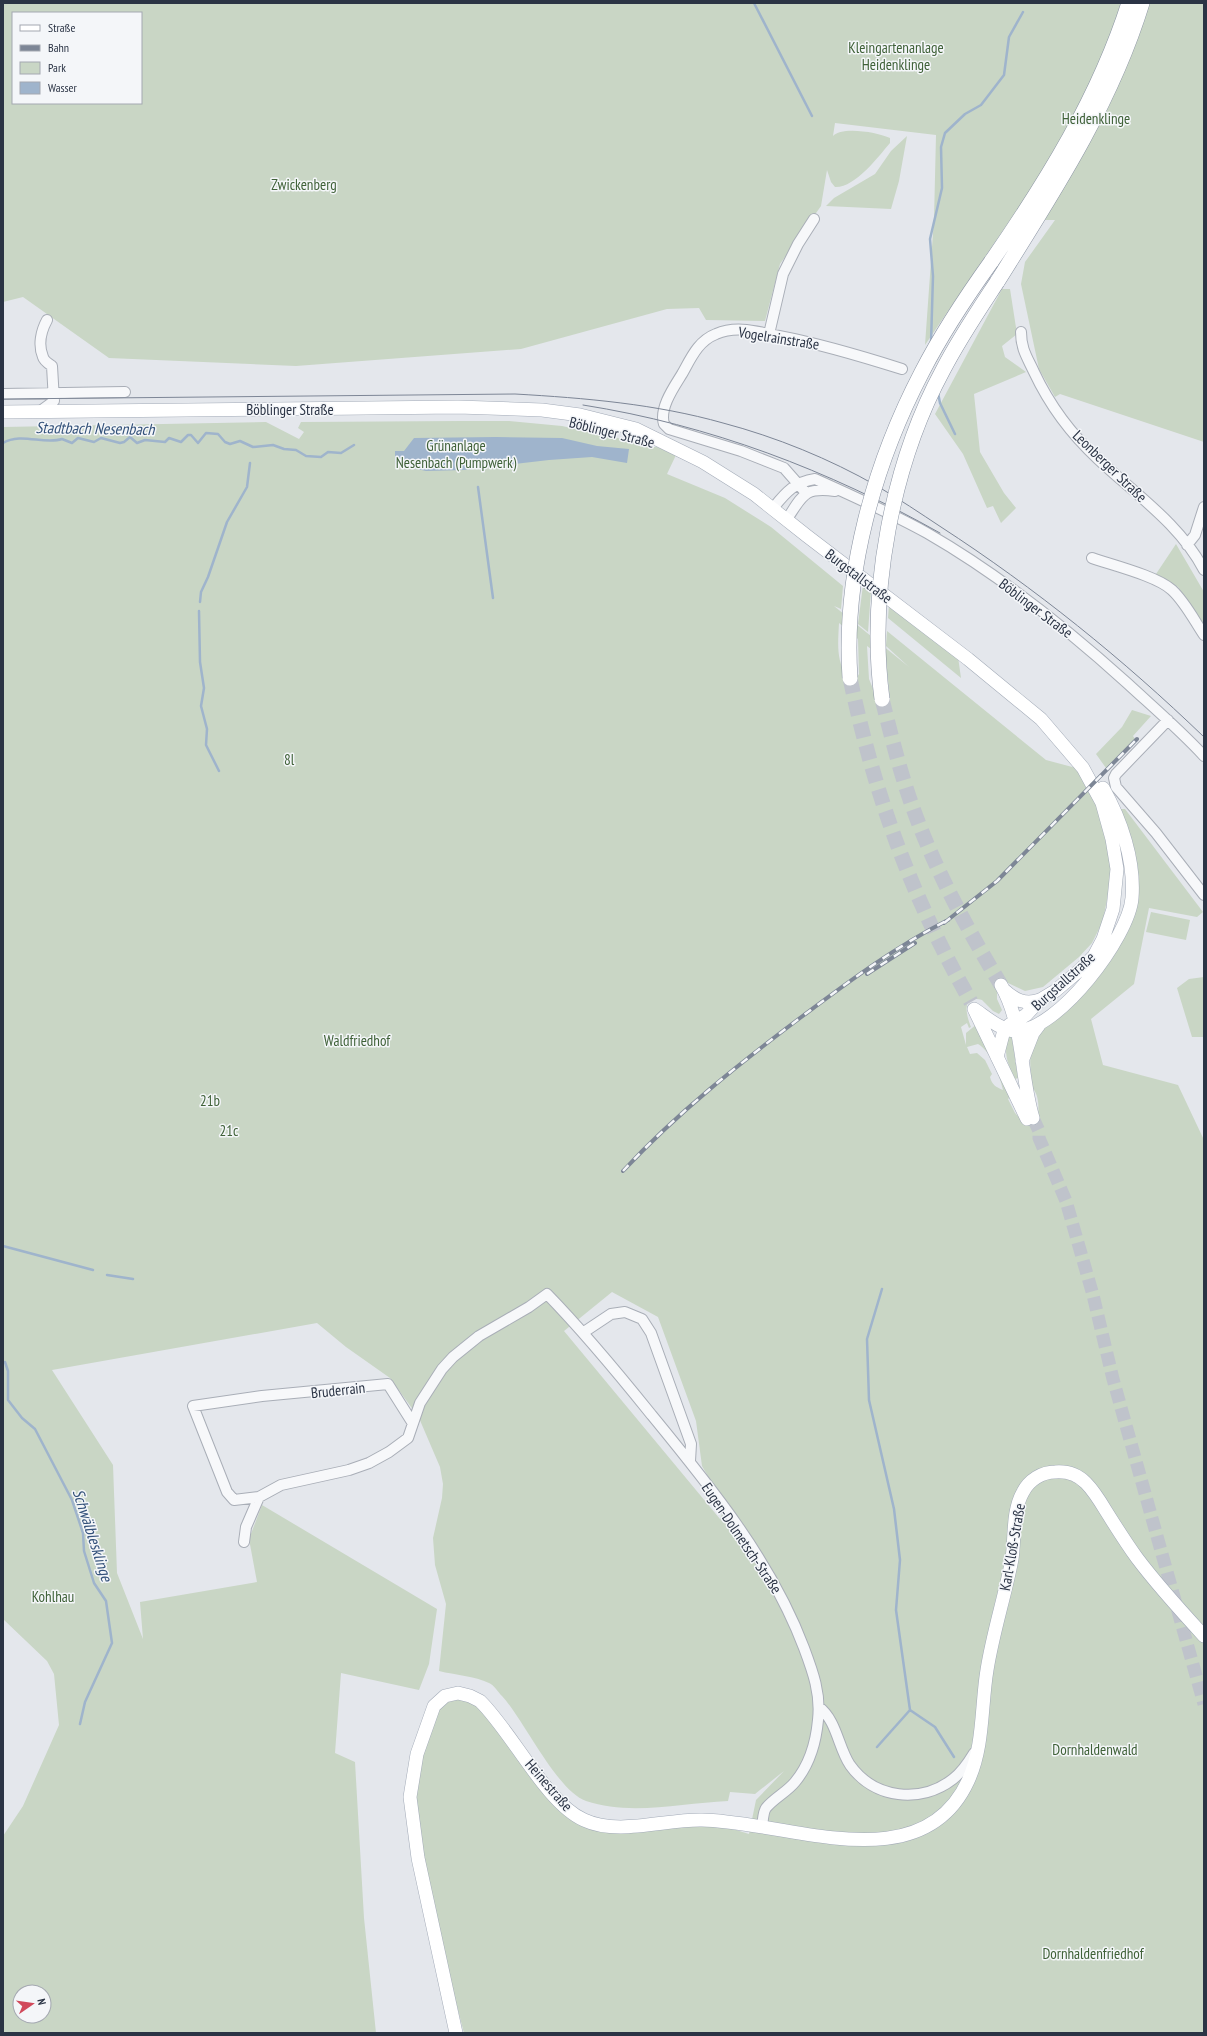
<svg xmlns="http://www.w3.org/2000/svg" width="1207" height="2036" viewBox="0 0 1207 2036" font-family="'PT Sans Narrow',sans-serif">
  <rect width="100%" height="100%" fill="#e4e7ec"/>
  <path fill="#c9d6c5" fill-rule="evenodd" d="M 3,3 L 1204,3 L 1204,442 L 1060,394 L 1055,397 L 1039,369 L 1021,284 L 1025,262 L 1055,220 L 1010,220 L 925,345 L 934,219 L 936,135 L 835,123 L 833,136 C 841,126 878,132 890,138 L 890,143 C 878,157 855,188 835,187 L 831,182 L 827,170 L 821,206 L 780,264 L 765,321 L 706,320 L 699,308 L 667,309 L 521,349 L 296,366 L 109,358 L 23,297 L 3,302 ZM 13,13 L 141,13 L 141,103 L 13,103 Z
    M 907,136 L 899,181 L 891,209 L 826,206 L 834,198 L 875,174 L 891,151 Z
    M 1002,289 L 1010,289 L 1017,334 L 1002,346 L 1005,357 L 1026,372 L 974,394 L 980,452 L 1004,493 L 1016,508 L 1001,523 L 993,506 L 987,508 L 963,454 L 935,414 Z
    M 460,421 L 509,421 L 562,426 L 618,438 L 646,447 L 657,447 L 676,455 L 667,474 L 725,498 L 771,527 L 843,586 L 841,609 L 834,606 L 909,667 L 886,646 L 887,631 L 1046,760 L 1076,768 L 1096,798 L 1113,867 L 1103,921 L 1092,943 L 1079,957 L 1043,987 L 1025,991 L 1006,982 L 997,988 L 997,999 L 1002,1010 L 999,1014 L 993,1011 L 982,1000 C 961,994 966,1015 971,1027 L 969,1028 L 967,1023 L 961,1027 L 966,1045 L 966,1033 L 977,1024 L 1011,1096 L 1008,1099 L 1015,1113 L 1025,1123 L 1038,1116 C 1039,1107 1039,1093 1031,1087 C 1032,1075 1028,1058 1032,1047 C 1041,1024 1061,1010 1079,993 C 1091,982 1101,969 1110,956 C 1155,899 1139,871 1119,809 L 1125,809 L 1203,912 L 1197,917 L 1149,908 L 1134,984 L 1091,1019 L 1103,1065 L 1178,1085 L 1204,1140 L 1204,2033 L 464,2033 L 418,1858 L 410,1797 L 434,1706 L 470,1696 L 552,1793 L 594,1824 L 698,1818 L 749,1834 L 756,1800 L 784,1771 L 755,1794 L 730,1792 L 728,1801 C 682,1803 630,1816 586,1801 C 557,1791 524,1720 502,1696 C 498,1692 494,1685 489,1683 C 475,1676 455,1675 439,1671 L 446,1604 L 435,1565 L 433,1538 L 442,1498 L 443,1484 L 440,1467 L 419,1418 L 390,1378 L 346,1347 L 317,1323 L 52,1370 L 113,1465 L 117,1573 L 143,1639 L 140,1602 L 257,1582 L 249,1539 L 262,1505 L 437,1609 L 429,1664 L 419,1690 L 341,1673 L 335,1753 L 355,1762 L 364,1918 L 376,2033 L 3,2033 L 3,1836 L 23,1806 L 59,1725 L 54,1674 L 47,1661 L 3,1619 L 3,427 L 266,422 L 299,439 L 304,432 L 298,428 L 301,422 ZM 839,623 L 858,639 L 859,674 L 856,679 L 847,677 C 836,659 838,644 839,623 ZM 867,646 L 886,660 L 890,699 L 888,701 L 875,694 L 869,679 ZM 978,1044 C 991,1051 1000,1076 1003,1090 C 996,1087 992,1085 990,1077 L 992,1074 L 985,1060 L 977,1053 L 970,1054 L 967,1047 ZM 612,1292 L 658,1317 L 696,1421 L 702,1466 L 725,1506 L 720,1519 L 564,1331 ZM 20,1992 L 44,1992 L 44,2016 L 20,2016 Z
    M 1176,544 L 1204,592 L 1204,625 L 1178,587 L 1156,574 Z
    M 863,585 L 871,591 L 868,632 L 858,624 Z
    M 889,605 L 958,657 L 961,678 L 888,618 Z
    M 1132,710 L 1151,716 L 1133,736 L 1135,739 L 1106,768 L 1096,754 L 1122,727 Z
    M 1151,912 L 1190,920 L 1186,940 L 1146,932 Z
    M 1204,977 L 1204,1037 L 1192,1037 L 1177,988 L 1189,979 Z
    M 1008,1036 L 1010,1036 L 1012,1038 L 1018,1078 L 1015,1079 C 1008,1065 1003,1053 1008,1036 Z"/>
  <path fill="#9fb4cc" d="M 496,437 L 562,438 L 597,446 L 629,449 L 627,463 L 592,457 L 549,460 L 464,470 L 426,471 L 395,464 L 395,451 L 404,451 L 414,438 Z"/>
  <g fill="none" stroke-linecap="round" stroke-linejoin="round">
    <path stroke="#9fb4cc" stroke-width="2.5" d="M 754,3 L 812,116
      M 931,343 L 933,276 L 930,239 L 942,188 L 941,147 L 945,133 L 965,114 L 981,105 L 1004,75 L 1009,37 L 1023,12
      M 938,393 L 940,403 L 955,434
      M 3,443 C 21,432 44,445 62,439 L 72,443 L 78,438 L 94,442 L 101,438 L 120,443 L 124,442 L 130,437 L 137,443 L 145,440 L 165,442 L 169,438 L 181,442 L 188,435 L 191,435 L 198,443 L 206,433 L 218,434 L 225,442 L 230,444 L 240,441 L 253,447 L 273,445 L 284,449 L 296,450 L 306,456 L 321,457 L 328,452 L 341,453 L 354,445
      M 478,487 L 493,598
      M 200,602 L 201,592 L 208,577 L 227,522 L 247,487 L 250,463
      M 199,611 L 200,662 L 204,688 L 201,706 L 207,729 L 206,745 L 219,771
      M 3,1246 L 93,1270
      M 107,1275 L 133,1279
      M 5,1362 L 8,1371 L 8,1400 L 22,1418 L 35,1429 L 72,1500 L 83,1533 L 84,1551 L 94,1583 L 106,1601 L 112,1643 L 85,1702 L 80,1724
      M 910,1710 L 935,1727 L 954,1757
      M 877,1747 L 910,1710 L 896,1610 L 900,1560 L 894,1509 L 869,1400 L 867,1339 L 882,1289"/>
    <path stroke="#bfc3cb" stroke-width="13" stroke-dasharray="13 6" stroke-linecap="butt" d="M 1033,1118 L 1039,1131 L 1039,1138 L 1066,1201 L 1093,1295 L 1113,1379 L 1204,1704"/>
    <path stroke="#bfc3cb" stroke-width="15" stroke-dasharray="15 8" stroke-linecap="butt" d="M 850,678 C 875,797 911,896 971,1002
      M 882,699 C 892,739 902,780 917,819 C 939,877 969,932 1001,985"/>
    <g stroke="#a9aeb7" stroke-width="12">
      <path id="minor" d="M 1021,332 C 1021,349 1027,357 1034,372 C 1049,404 1072,435 1098,459 C 1135,494 1180,524 1204,570
        M 769,334 L 783,274 L 798,244 L 814,219
        M 3,394 L 125,392
        M 39,412 L 54,401 L 52,366 C 49,364 44,361 43,357 C 38,345 41,331 47,320
        M 806,493 L 784,468 L 741,451 L 669,429 L 664,424 C 659,408 674,387 682,374 C 691,358 698,341 716,334 C 737,325 758,332 779,336 C 821,344 861,356 902,369
        M 774,507 C 786,492 795,482 815,479 C 853,496 891,513 927,533 C 1000,575 1065,627 1127,683 C 1153,707 1180,730 1204,756
        M 787,519 C 803,495 804,487 835,491
        M 1187,545 L 1195,535 L 1204,507
        M 1092,558 C 1112,565 1157,576 1172,590 C 1185,602 1194,620 1204,635
        M 1168,720 L 1116,774 L 1114,778 L 1116,787 L 1156,833 L 1204,895
        M 584,1332 L 611,1314 L 625,1312 L 642,1319 L 651,1333 L 691,1444 L 690,1461
        M 412,1422 L 388,1384 L 262,1396 L 193,1406 L 227,1492 L 234,1500 L 259,1497 L 281,1485 L 349,1470 L 369,1463 L 389,1452 L 408,1438 L 420,1403 L 442,1369 L 453,1357 L 479,1336 L 529,1307 L 547,1294 C 584,1332 617,1372 650,1413 C 709,1485 771,1560 804,1648 C 813,1672 821,1694 818,1720 C 816,1742 810,1764 795,1782 C 787,1792 774,1798 766,1808 C 763,1812 763,1821 762,1826
        M 244,1542 L 246,1527 L 259,1497
        M 819,1707 C 837,1721 838,1747 850,1765 C 874,1799 921,1804 953,1779 C 962,1772 968,1763 974,1753"/>
    </g>
    <g stroke="#a3abb8" stroke-width="14">
      <path id="major" d="M 3,412 L 458,407 L 542,410 L 580,415 L 636,429 L 703,462 L 754,494 L 807,536 L 968,659 L 1041,719 L 1083,768 L 1102,803 L 1112,839 L 1117,869 L 1113,909 L 1103,939 L 1094,956 L 1081,969 L 1055,991 L 1040,1000 L 1026,1015 L 1009,1025 L 1003,1034 L 997,1057
        M 1001,985 C 1024,1025 1020,1075 1033,1118
        M 1004,990 C 1015,1000 1025,1005 1040,1000
        M 974,1009 C 986,1017 1000,1030 1016,1031 C 1058,1031 1129,937 1132,898 C 1135,860 1121,820 1103,788
        M 975,1011 L 1027,1119
        M 1022,1061 L 1033,1033 L 1039,1025
        M 456,2033 L 418,1858 L 410,1797 L 417,1754 L 434,1706 L 445,1696 L 458,1693 L 470,1696 L 480,1701 C 512,1732 546,1803 584,1820 C 618,1836 666,1819 702,1820 C 786,1821 921,1883 968,1781 C 984,1747 981,1706 987,1670 C 993,1632 1005,1596 1012,1559 C 1015,1538 1012,1511 1023,1492 C 1029,1480 1042,1472 1055,1472 C 1067,1471 1078,1475 1086,1483 C 1094,1491 1100,1501 1106,1511 C 1116,1527 1126,1543 1137,1558 C 1158,1586 1181,1611 1204,1636"/>
    </g>
    <g stroke="#8b94a3" stroke-width="16">
      <path id="highway" d="M 991,262 C 1047,181 1099,97 1129,3
        M 997,282 C 1053,193 1111,104 1142,3"/>
    </g>
    <use href="#minor" stroke="#f7f8fa" stroke-width="10"/>
    <use href="#major" stroke="#fff" stroke-width="13"/>
    <use href="#highway" stroke="#fff" stroke-width="15"/>
    <path stroke="#7d8696" stroke-width="1" d="M 3,399 L 515,394 C 585,398 656,404 723,423 C 776,437 830,459 877,486 C 899,499 920,513 941,527 C 1035,588 1123,659 1204,737
      M 583,405 C 710,425 828,470 940,533"/>
    <g stroke="#7d8696" stroke-width="4">
      <path id="rail" d="M 944,923 L 997,881 L 1137,739
        M 867,974 L 915,943
        M 623,1171 C 678,1112 740,1063 804,1015 C 851,980 895,947 948,920"/>
    </g>
    <use href="#rail" stroke="#f4f6f9" stroke-width="2.5" stroke-dasharray="8" stroke-linecap="butt"/>
    <g stroke="#8b94a3" stroke-width="16" stroke-linecap="butt">
      <path id="highway-bridge" d="M 850,678 C 843,574 874,464 922,372 C 942,333 966,297 991,262
        M 882,699 C 868,592 892,464 943,370 C 959,339 978,311 997,282"/>
    </g>
    <use href="#highway-bridge" stroke="#fff" stroke-width="15"/>
  </g>
  <g text-anchor="middle" dominant-baseline="central" stroke-width="3" stroke-linejoin="round" paint-order="stroke">
    <g font-size="15" fill="#3f6138" stroke="#f4f6f9">
      <text x="896" y="47">Kleingartenanlage<tspan x="896" dy="17">Heidenklinge</tspan></text>
      <text x="1096" y="118">Heidenklinge</text>
      <text x="304" y="184">Zwickenberg</text>
      <text x="456" y="445">Grünanlage<tspan x="456" dy="17">Nesenbach (Pumpwerk)</tspan></text>
      <text x="289" y="759">8l</text>
      <text x="357" y="1040">Waldfriedhof</text>
      <text x="210" y="1100">21b</text>
      <text x="229" y="1130">21c</text>
      <text x="53" y="1596">Kohlhau</text>
      <text x="1095" y="1749">Dornhaldenwald</text>
      <text x="1093" y="1953">Dornhaldenfriedhof</text>
    </g>
    <g font-size="15" fill="#2b3445" stroke="#f4f6f9">
      <text transform="translate(779 338) rotate(9)">Vogelrainstraße</text>
      <text x="290" y="409">Böblinger Straße</text>
      <text transform="translate(612 432) rotate(14)">Böblinger Straße</text>
      <text transform="translate(1110 466) rotate(44)">Leonberger Straße</text>
      <text transform="translate(859 576) rotate(37)">Burgstallstraße</text>
      <text transform="translate(1036 608) rotate(37)">Böblinger Straße</text>
      <text transform="translate(1063 981) rotate(-42)">Burgstallstraße</text>
      <text transform="translate(338 1390) rotate(-6)">Bruderrain</text>
      <text transform="translate(742 1538) rotate(56)">Eugen-Dolmetsch-Straße</text>
      <text transform="translate(1012 1547) rotate(-80)">Karl-Kloß-Straße</text>
      <text transform="translate(549 1785) rotate(49)">Heinestraße</text>
    </g>
    <g font-size="16" font-style="italic" fill="#34527a" stroke="#f4f6f9">
      <text transform="translate(95 428) rotate(1)">Stadtbach Nesenbach</text>
      <text transform="translate(93 1535) rotate(72)">Schwälblesklinge</text>
    </g>
  </g>
  <rect width="1207" height="2036" fill="none" stroke="#2b3445" stroke-width="8"/>
  <rect x="12" y="12" width="130" height="92" fill="#f4f6f9" stroke="#a4a8b1"/>
  <rect x="20" y="25" width="20" height="6" fill="#ffffff" stroke="#a4a8b1"/>
  <text x="48" y="32" font-size="12" fill="#2b3445">Straße</text>
  <rect x="20" y="45" width="20" height="6" fill="#7d8696" stroke="#a4a8b1"/>
  <text x="48" y="52" font-size="12" fill="#2b3445">Bahn</text>
  <rect x="20" y="62" width="20" height="12" fill="#c9d6c5" stroke="#a4a8b1"/>
  <text x="48" y="72" font-size="12" fill="#2b3445">Park</text>
  <rect x="20" y="82" width="20" height="12" fill="#9fb4cc" stroke="#a4a8b1"/>
  <text x="48" y="92" font-size="12" fill="#2b3445">Wasser</text>
  <g transform="translate(32 2004) rotate(77)"><circle r="19" fill="#f4f6f9" stroke="#a4a8b1"/>
  <path d="M0-3L7 15L0 10L-7 15Z" fill="#d1495b"/>
  <text y="-6" font-size="11" font-weight="bold" text-anchor="middle" fill="#2b3445">N</text>
  </g>
</svg>
